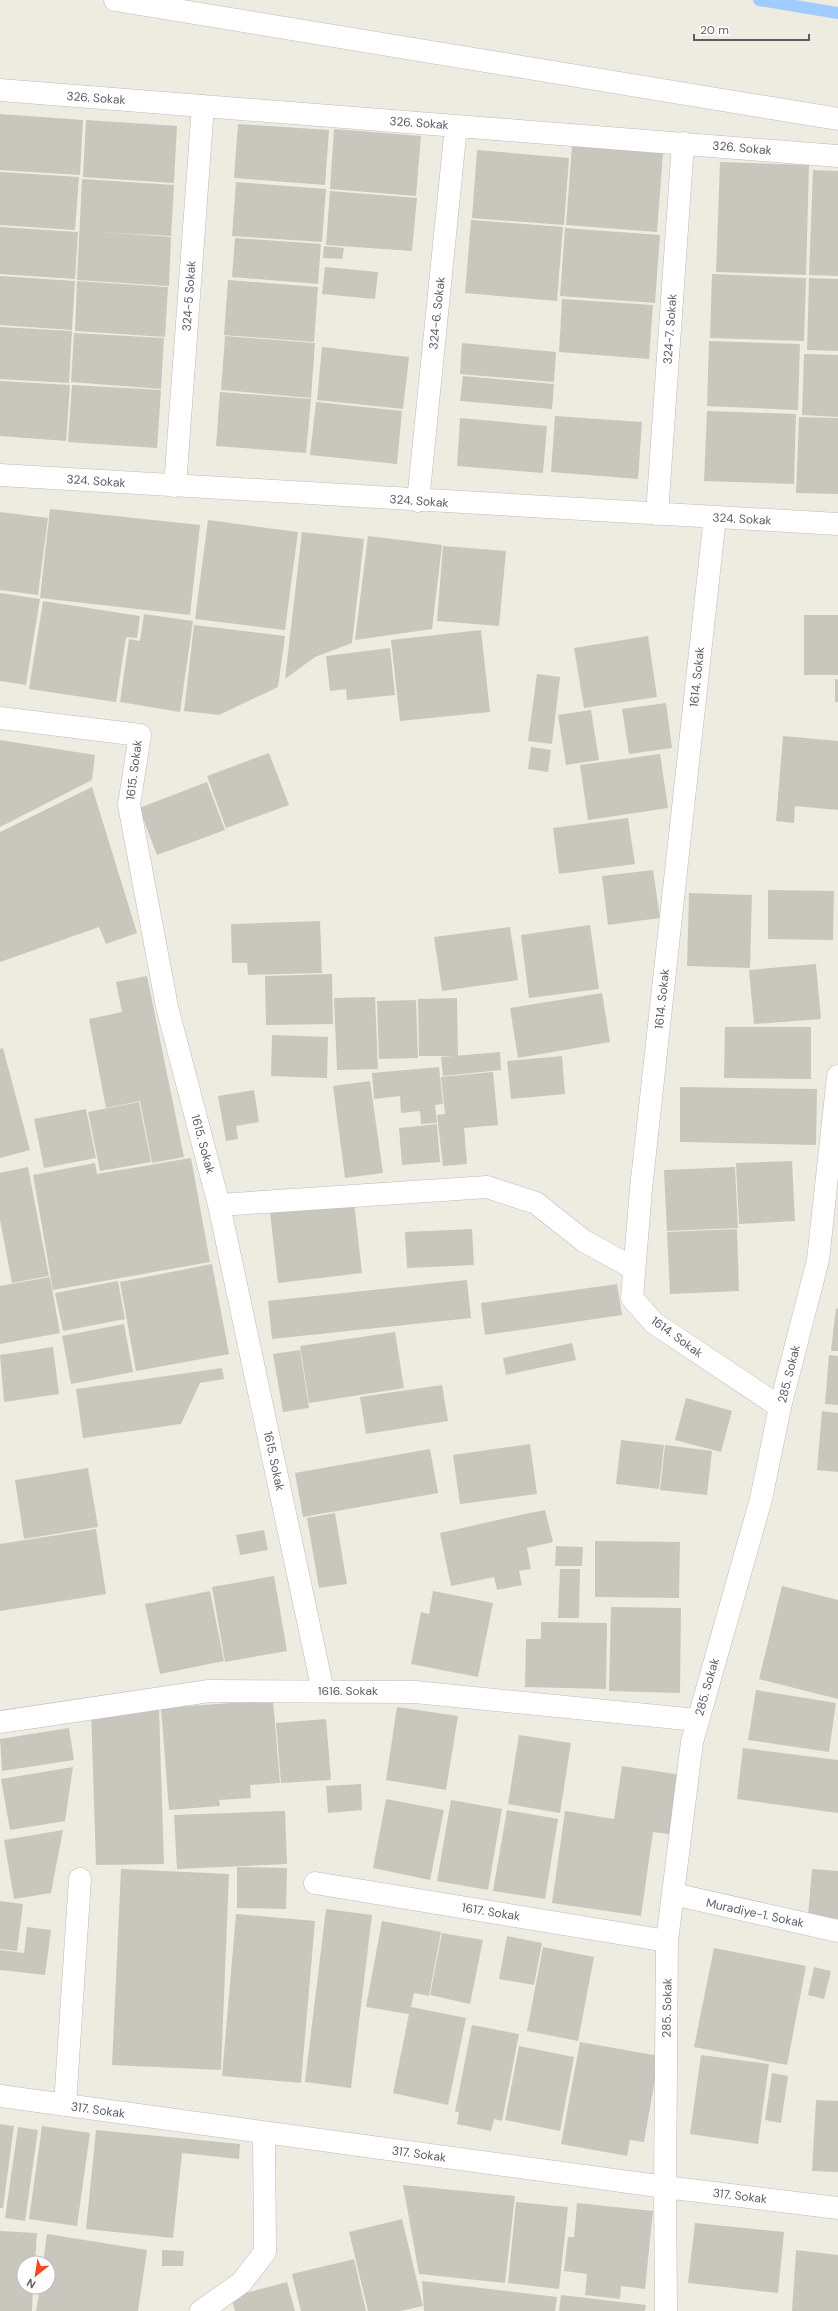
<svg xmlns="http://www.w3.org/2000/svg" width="838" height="2311" viewBox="0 0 838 2311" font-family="'DM Sans',sans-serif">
  <rect width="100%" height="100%" fill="#eeece1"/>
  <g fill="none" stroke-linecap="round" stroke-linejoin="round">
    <path stroke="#a0ccff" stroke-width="12" d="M 759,0 L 838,13"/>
  </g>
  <path fill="#c9c6be" d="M 0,114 L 83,120 L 80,175 L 0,170 Z
    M 86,120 L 177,126 L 174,183 L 83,177 Z
    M 238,124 L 329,130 L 325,185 L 234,178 Z
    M 334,129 L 421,136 L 416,196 L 330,189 Z
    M 572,146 L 663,153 L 657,232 L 566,225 Z
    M 477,150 L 569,158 L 564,225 L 472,218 Z
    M 720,162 L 809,165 L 806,275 L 716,272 Z
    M 813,170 L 838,171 L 838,276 L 809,275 Z
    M 0,172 L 79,177 L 75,230 L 0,225 Z
    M 82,179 L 174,185 L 171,236 L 98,232 L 171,237 L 169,286 L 77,280 Z
    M 236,182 L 326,189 L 322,242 L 232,236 Z
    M 330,191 L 417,198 L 412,251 L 326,245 Z
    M 471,220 L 563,227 L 557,301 L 465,293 Z
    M 0,227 L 78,232 L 75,279 L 0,274 Z
    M 565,228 L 660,235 L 655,303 L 560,296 Z
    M 235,238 L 321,244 L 318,284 L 232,277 Z
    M 324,246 L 344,248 L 342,259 L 323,258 Z
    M 325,267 L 378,272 L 375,299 L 322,294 Z
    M 712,274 L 806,278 L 804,341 L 710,338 Z
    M 0,276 L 75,281 L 72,330 L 0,325 Z
    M 809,278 L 838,279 L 838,351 L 807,350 Z
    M 228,280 L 318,287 L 314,342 L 224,335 Z
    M 77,281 L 168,287 L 165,337 L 75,331 Z
    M 562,299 L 653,305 L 649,359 L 559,352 Z
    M 0,327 L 72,331 L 69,383 L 0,379 Z
    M 74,333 L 164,338 L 161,389 L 71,382 Z
    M 225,336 L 315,343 L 311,398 L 221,390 Z
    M 709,341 L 800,344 L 798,410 L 707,406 Z
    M 462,343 L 556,352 L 554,382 L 460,374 Z
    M 322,347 L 409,357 L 403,409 L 317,400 Z
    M 804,354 L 838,355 L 838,417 L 802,415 Z
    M 463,376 L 554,384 L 552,409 L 460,401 Z
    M 0,381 L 70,385 L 66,441 L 0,436 Z
    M 72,385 L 161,390 L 157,448 L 68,442 Z
    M 220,392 L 311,399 L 306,453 L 216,446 Z
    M 316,402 L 402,411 L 397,464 L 310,455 Z
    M 707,411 L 796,414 L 794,484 L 704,481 Z
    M 555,416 L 642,422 L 638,479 L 551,472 Z
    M 799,417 L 838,418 L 838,494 L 796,493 Z
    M 460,418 L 547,426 L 543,473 L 457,466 Z
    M 50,509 L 200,525 L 190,615 L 40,598 Z
    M 0,512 L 48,518 L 38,595 L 0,590 Z
    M 208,520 L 298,532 L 285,630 L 195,619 Z
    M 302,532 L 364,539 L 352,643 L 315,657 L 285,679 Z
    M 368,536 L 442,545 L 432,629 L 355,640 Z
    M 443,546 L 506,551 L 499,626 L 437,621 Z
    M 0,593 L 40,599 L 26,685 L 0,681 Z
    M 43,601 L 140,616 L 137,638 L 126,637 L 116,702 L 29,689 Z
    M 144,614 L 193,621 L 180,712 L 120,702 L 129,639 L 140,641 Z
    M 804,615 L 838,615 L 838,675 L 804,675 Z
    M 194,625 L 285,636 L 278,687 L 219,715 L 184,711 Z
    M 481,630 L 490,712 L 400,721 L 391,640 Z
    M 648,636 L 657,697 L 584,708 L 574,648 Z
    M 390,648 L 395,695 L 347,700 L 346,689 L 330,691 L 326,656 Z
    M 537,674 L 560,677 L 552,744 L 528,741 Z
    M 835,679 L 838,680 L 838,702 L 835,702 Z
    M 666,703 L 672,748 L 629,754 L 622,709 Z
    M 591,710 L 599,760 L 566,765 L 558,715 Z
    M 783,736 L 838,741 L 838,810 L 795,806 L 794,823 L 776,821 Z
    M 0,740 L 95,755 L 92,780 L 0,827 Z
    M 531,747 L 551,750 L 548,772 L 528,769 Z
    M 269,753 L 289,805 L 226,828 L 207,776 Z
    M 660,754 L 668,808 L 588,820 L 580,765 Z
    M 207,782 L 225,830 L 157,855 L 139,808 Z
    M 92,787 L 137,933 L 106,944 L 99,927 L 0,962 L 0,832 Z
    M 628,818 L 635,864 L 559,874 L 553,828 Z
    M 653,870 L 660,918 L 608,925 L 602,876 Z
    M 768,890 L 834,891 L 833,940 L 768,939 Z
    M 689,893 L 752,895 L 750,968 L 687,966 Z
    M 320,921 L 322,973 L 248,975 L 247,963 L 232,963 L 231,924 Z
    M 590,925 L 599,989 L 529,998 L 521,935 Z
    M 510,927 L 518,980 L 442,991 L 434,937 Z
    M 816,964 L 821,1019 L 754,1024 L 749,970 Z
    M 332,974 L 333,1024 L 266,1025 L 265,976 Z
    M 147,976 L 184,1157 L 152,1163 L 140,1101 L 106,1108 L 89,1019 L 122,1012 L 116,982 Z
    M 602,993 L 610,1042 L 518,1058 L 510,1008 Z
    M 375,997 L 378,1069 L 337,1070 L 334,998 Z
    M 457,998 L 458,1056 L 419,1056 L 418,999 Z
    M 416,1000 L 418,1058 L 379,1059 L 377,1001 Z
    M 725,1027 L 811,1027 L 811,1079 L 724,1078 Z
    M 272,1035 L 328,1037 L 327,1078 L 271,1076 Z
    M 3,1048 L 30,1150 L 0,1158 L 0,1049 Z
    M 500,1052 L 501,1070 L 443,1076 L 441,1057 Z
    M 562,1056 L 565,1094 L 511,1099 L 507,1061 Z
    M 439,1067 L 443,1104 L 435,1105 L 437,1123 L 421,1124 L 420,1111 L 401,1113 L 400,1096 L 374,1099 L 372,1073 Z
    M 493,1072 L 498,1125 L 464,1128 L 467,1164 L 443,1166 L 437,1115 L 445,1114 L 441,1077 Z
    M 370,1081 L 383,1173 L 345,1178 L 333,1086 Z
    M 680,1087 L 817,1089 L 816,1145 L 680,1142 Z
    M 254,1090 L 259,1122 L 236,1126 L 238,1139 L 226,1141 L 218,1096 Z
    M 139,1102 L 151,1162 L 100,1171 L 88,1112 Z
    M 86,1109 L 96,1158 L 44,1168 L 34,1119 Z
    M 437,1124 L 440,1162 L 402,1165 L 399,1128 Z
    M 191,1158 L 210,1262 L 53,1290 L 33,1175 L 95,1163 L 97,1174 Z
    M 792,1161 L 795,1221 L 739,1224 L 736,1163 Z
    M 28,1167 L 49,1276 L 12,1283 L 0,1220 L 0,1173 Z
    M 735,1167 L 738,1228 L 667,1231 L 664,1170 Z
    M 354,1202 L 362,1273 L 278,1283 L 270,1212 Z
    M 472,1229 L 474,1265 L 407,1268 L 405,1232 Z
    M 737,1229 L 739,1291 L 670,1294 L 667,1232 Z
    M 212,1264 L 229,1354 L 136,1371 L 120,1282 Z
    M 50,1277 L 60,1333 L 0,1344 L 0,1286 Z
    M 467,1280 L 471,1318 L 272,1339 L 268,1301 Z
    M 118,1281 L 125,1319 L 63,1331 L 55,1293 Z
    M 617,1284 L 622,1315 L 485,1335 L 481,1303 Z
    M 836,1308 L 838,1309 L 838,1351 L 831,1351 Z
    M 124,1324 L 133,1372 L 71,1384 L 62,1336 Z
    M 395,1332 L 404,1388 L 309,1403 L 300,1346 Z
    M 572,1343 L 576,1360 L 506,1375 L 503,1358 Z
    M 53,1347 L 59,1394 L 4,1402 L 0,1355 Z
    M 300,1350 L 309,1408 L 283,1412 L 273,1354 Z
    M 829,1355 L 838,1356 L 838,1405 L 825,1404 Z
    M 222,1368 L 224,1379 L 200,1383 L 181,1424 L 83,1438 L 76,1389 Z
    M 442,1385 L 448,1421 L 366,1434 L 360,1397 Z
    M 686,1398 L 732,1411 L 721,1452 L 675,1440 Z
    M 822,1411 L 838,1413 L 838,1472 L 817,1470 Z
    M 621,1440 L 664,1445 L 659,1489 L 616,1484 Z
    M 530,1444 L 537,1494 L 460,1504 L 453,1455 Z
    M 665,1445 L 712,1451 L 707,1495 L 660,1490 Z
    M 430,1449 L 438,1493 L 303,1517 L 295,1473 Z
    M 88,1468 L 98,1527 L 24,1539 L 15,1480 Z
    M 545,1510 L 553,1542 L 527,1548 L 531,1569 L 519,1571 L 522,1585 L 497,1590 L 494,1577 L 451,1586 L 440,1533 L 520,1515 L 525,1538 L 520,1515 Z
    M 335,1513 L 347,1584 L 319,1588 L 307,1518 Z
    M 96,1529 L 106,1594 L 0,1611 L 0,1544 Z
    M 264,1530 L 268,1550 L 240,1555 L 236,1535 Z
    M 595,1541 L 680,1542 L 679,1598 L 595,1597 Z
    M 556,1546 L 583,1547 L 582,1566 L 555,1566 Z
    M 560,1569 L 580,1569 L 579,1618 L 558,1618 Z
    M 274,1576 L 287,1651 L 225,1662 L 212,1587 Z
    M 782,1586 L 838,1600 L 838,1699 L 759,1679 Z
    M 210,1591 L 224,1661 L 160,1674 L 145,1604 Z
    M 433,1591 L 493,1603 L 478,1677 L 411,1664 L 421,1612 L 429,1614 Z
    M 611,1607 L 681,1608 L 680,1693 L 609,1691 Z
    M 541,1622 L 607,1623 L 606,1689 L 525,1687 L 526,1639 L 541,1639 Z
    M 756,1690 L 836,1703 L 829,1752 L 748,1740 Z
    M 273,1700 L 280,1783 L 250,1785 L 251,1798 L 219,1800 L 220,1806 L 169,1810 L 161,1708 Z
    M 397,1707 L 458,1716 L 446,1790 L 386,1780 Z
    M 159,1708 L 164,1864 L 96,1865 L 91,1710 Z
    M 326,1719 L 331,1780 L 281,1783 L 276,1723 Z
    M 69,1728 L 74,1760 L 2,1771 L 0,1739 Z
    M 519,1735 L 571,1743 L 560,1813 L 508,1804 Z
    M 743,1748 L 838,1760 L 838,1813 L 737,1799 Z
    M 622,1766 L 682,1775 L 674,1835 L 653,1832 L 641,1916 L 552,1903 L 565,1811 L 614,1819 Z
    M 73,1767 L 65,1821 L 10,1830 L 1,1779 Z
    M 361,1784 L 362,1810 L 328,1813 L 326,1786 Z
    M 386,1799 L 444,1810 L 430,1880 L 373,1868 Z
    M 451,1800 L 502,1809 L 488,1890 L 437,1881 Z
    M 507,1810 L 558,1819 L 545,1899 L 493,1891 Z
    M 285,1811 L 287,1864 L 177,1869 L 174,1815 Z
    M 63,1830 L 51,1893 L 14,1899 L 4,1840 Z
    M 237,1867 L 287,1868 L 286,1909 L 237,1908 Z
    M 121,1869 L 229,1874 L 221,2070 L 112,2065 Z
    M 812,1869 L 838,1871 L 838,1919 L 808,1916 Z
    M 0,1901 L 23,1904 L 17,1951 L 0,1949 Z
    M 326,1909 L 372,1915 L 351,2088 L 305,2082 Z
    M 236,1914 L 315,1921 L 301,2083 L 222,2076 Z
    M 382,1921 L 441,1932 L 429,1996 L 414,1993 L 411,2007 L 466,2018 L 448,2105 L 393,2093 L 409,2014 L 366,2007 Z
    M 27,1927 L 51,1930 L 45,1975 L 0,1970 L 0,1950 L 24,1953 Z
    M 442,1933 L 483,1940 L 470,2004 L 430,1995 Z
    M 507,1936 L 542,1943 L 534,1985 L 499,1979 Z
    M 543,1947 L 594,1957 L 578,2041 L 527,2031 Z
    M 714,1948 L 806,1966 L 787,2065 L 694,2047 Z
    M 814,1967 L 831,1971 L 824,1999 L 808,1995 Z
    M 472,2025 L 519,2034 L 502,2121 L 494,2119 L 491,2131 L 457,2124 L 459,2112 L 455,2112 Z
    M 580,2042 L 659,2056 L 644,2142 L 630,2140 L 627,2156 L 561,2144 Z
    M 519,2046 L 574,2057 L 560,2131 L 505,2120 Z
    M 701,2055 L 769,2064 L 758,2144 L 690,2134 Z
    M 772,2073 L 788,2076 L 781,2123 L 765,2120 Z
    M 816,2100 L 838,2101 L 838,2172 L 812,2171 Z
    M 0,2124 L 14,2126 L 3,2208 L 0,2208 Z
    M 42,2126 L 90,2133 L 77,2226 L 29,2219 Z
    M 18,2127 L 38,2130 L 25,2221 L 5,2218 Z
    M 96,2130 L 240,2144 L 239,2159 L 182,2153 L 173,2238 L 86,2229 Z
    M 403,2185 L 515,2196 L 505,2283 L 419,2274 Z
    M 516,2202 L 568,2207 L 559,2289 L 508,2283 Z
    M 577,2203 L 653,2211 L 645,2289 L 621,2286 L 620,2299 L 585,2295 L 587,2274 L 564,2271 L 568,2237 L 574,2237 Z
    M 402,2219 L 423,2306 L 400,2311 L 368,2311 L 349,2232 Z
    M 695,2223 L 784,2232 L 778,2293 L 688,2283 Z
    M 0,2231 L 37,2233 L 35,2263 L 24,2263 L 24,2287 L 33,2287 L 32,2311 L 0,2311 Z
    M 47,2234 L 147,2250 L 138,2311 L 36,2311 L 40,2287 L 48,2287 L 48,2263 L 43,2263 Z
    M 162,2250 L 184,2251 L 183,2266 L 162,2266 Z
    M 796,2250 L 838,2255 L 838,2311 L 792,2311 Z
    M 354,2259 L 366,2311 L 301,2311 L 292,2274 Z
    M 422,2281 L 557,2297 L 555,2311 L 424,2311 Z
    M 287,2282 L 295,2311 L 235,2311 L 231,2297 Z
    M 561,2295 L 646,2305 L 645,2311 L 559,2311 Z"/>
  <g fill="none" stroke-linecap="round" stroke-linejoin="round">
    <g stroke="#b9bbc1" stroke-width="23">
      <path id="minor" d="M 115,0 L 838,119
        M 0,90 L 838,156
        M 0,475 L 838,524
        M 175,486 L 203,106
        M 418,501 L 456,126
        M 657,514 L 683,143
        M 715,517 L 641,1189 L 632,1298 L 654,1323 L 780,1407
        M 0,718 L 140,735 L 129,805 L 167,1007 L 219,1205 L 323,1691
        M 219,1205 L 487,1187 L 536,1203 L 584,1241 L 633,1268
        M 0,1722 L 209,1691 L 415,1692 L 697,1720
        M 315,1883 L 667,1941
        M 673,1894 L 838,1931
        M 0,2096 L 665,2187 L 838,2208
        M 65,2105 L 80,1879
        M 201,2311 L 241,2283 L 265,2252 L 264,2133
        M 666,2311 L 665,2187 L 667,1941 L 692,1742 L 761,1499 L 780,1407 L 818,1260 L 838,1076"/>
    </g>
    <use href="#minor" stroke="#fff" stroke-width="22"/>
  </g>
  <g text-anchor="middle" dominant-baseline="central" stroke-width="3" stroke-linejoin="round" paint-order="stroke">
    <g font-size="12" fill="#5a5d63" stroke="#fff">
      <text transform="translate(96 98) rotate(4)">326. Sokak</text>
      <text transform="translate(419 123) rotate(4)">326. Sokak</text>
      <text transform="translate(742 148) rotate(5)">326. Sokak</text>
      <text transform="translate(189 296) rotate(-86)">324-5 Sokak</text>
      <text transform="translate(437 313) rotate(-84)">324-6. Sokak</text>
      <text transform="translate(670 329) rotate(-86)">324-7. Sokak</text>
      <text transform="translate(96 481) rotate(4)">324. Sokak</text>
      <text transform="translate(419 501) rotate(4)">324. Sokak</text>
      <text transform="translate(742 519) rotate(3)">324. Sokak</text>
      <text transform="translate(697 677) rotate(-84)">1614. Sokak</text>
      <text transform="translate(134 770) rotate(-83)">1615. Sokak</text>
      <text transform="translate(662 999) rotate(-84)">1614. Sokak</text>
      <text transform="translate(203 1144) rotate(75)">1615. Sokak</text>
      <text transform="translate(677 1337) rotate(36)">1614. Sokak</text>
      <text transform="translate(789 1374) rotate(-76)">285. Sokak</text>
      <text transform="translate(274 1461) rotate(78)">1615. Sokak</text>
      <text transform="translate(707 1687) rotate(-74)">285. Sokak</text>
      <text x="348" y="1691">1616. Sokak</text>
      <text transform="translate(491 1912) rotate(9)">1617. Sokak</text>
      <text transform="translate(755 1913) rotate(12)">Muradiye-1. Sokak</text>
      <text transform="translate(667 2008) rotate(-89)">285. Sokak</text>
      <text transform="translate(98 2110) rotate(8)">317. Sokak</text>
      <text transform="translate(419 2154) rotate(8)">317. Sokak</text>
      <text transform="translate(740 2196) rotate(7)">317. Sokak</text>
    </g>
  </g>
  <g transform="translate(36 2275) rotate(210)"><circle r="19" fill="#ffffff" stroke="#bdbec1"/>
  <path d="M0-3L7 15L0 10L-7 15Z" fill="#f44722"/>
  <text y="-6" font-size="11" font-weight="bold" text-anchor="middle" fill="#5a5d63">N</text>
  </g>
  <path d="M694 34v6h115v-6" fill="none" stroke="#5a5d63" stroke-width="2"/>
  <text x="700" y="34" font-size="12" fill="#5a5d63" stroke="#ffffff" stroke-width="3" paint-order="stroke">20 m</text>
</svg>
